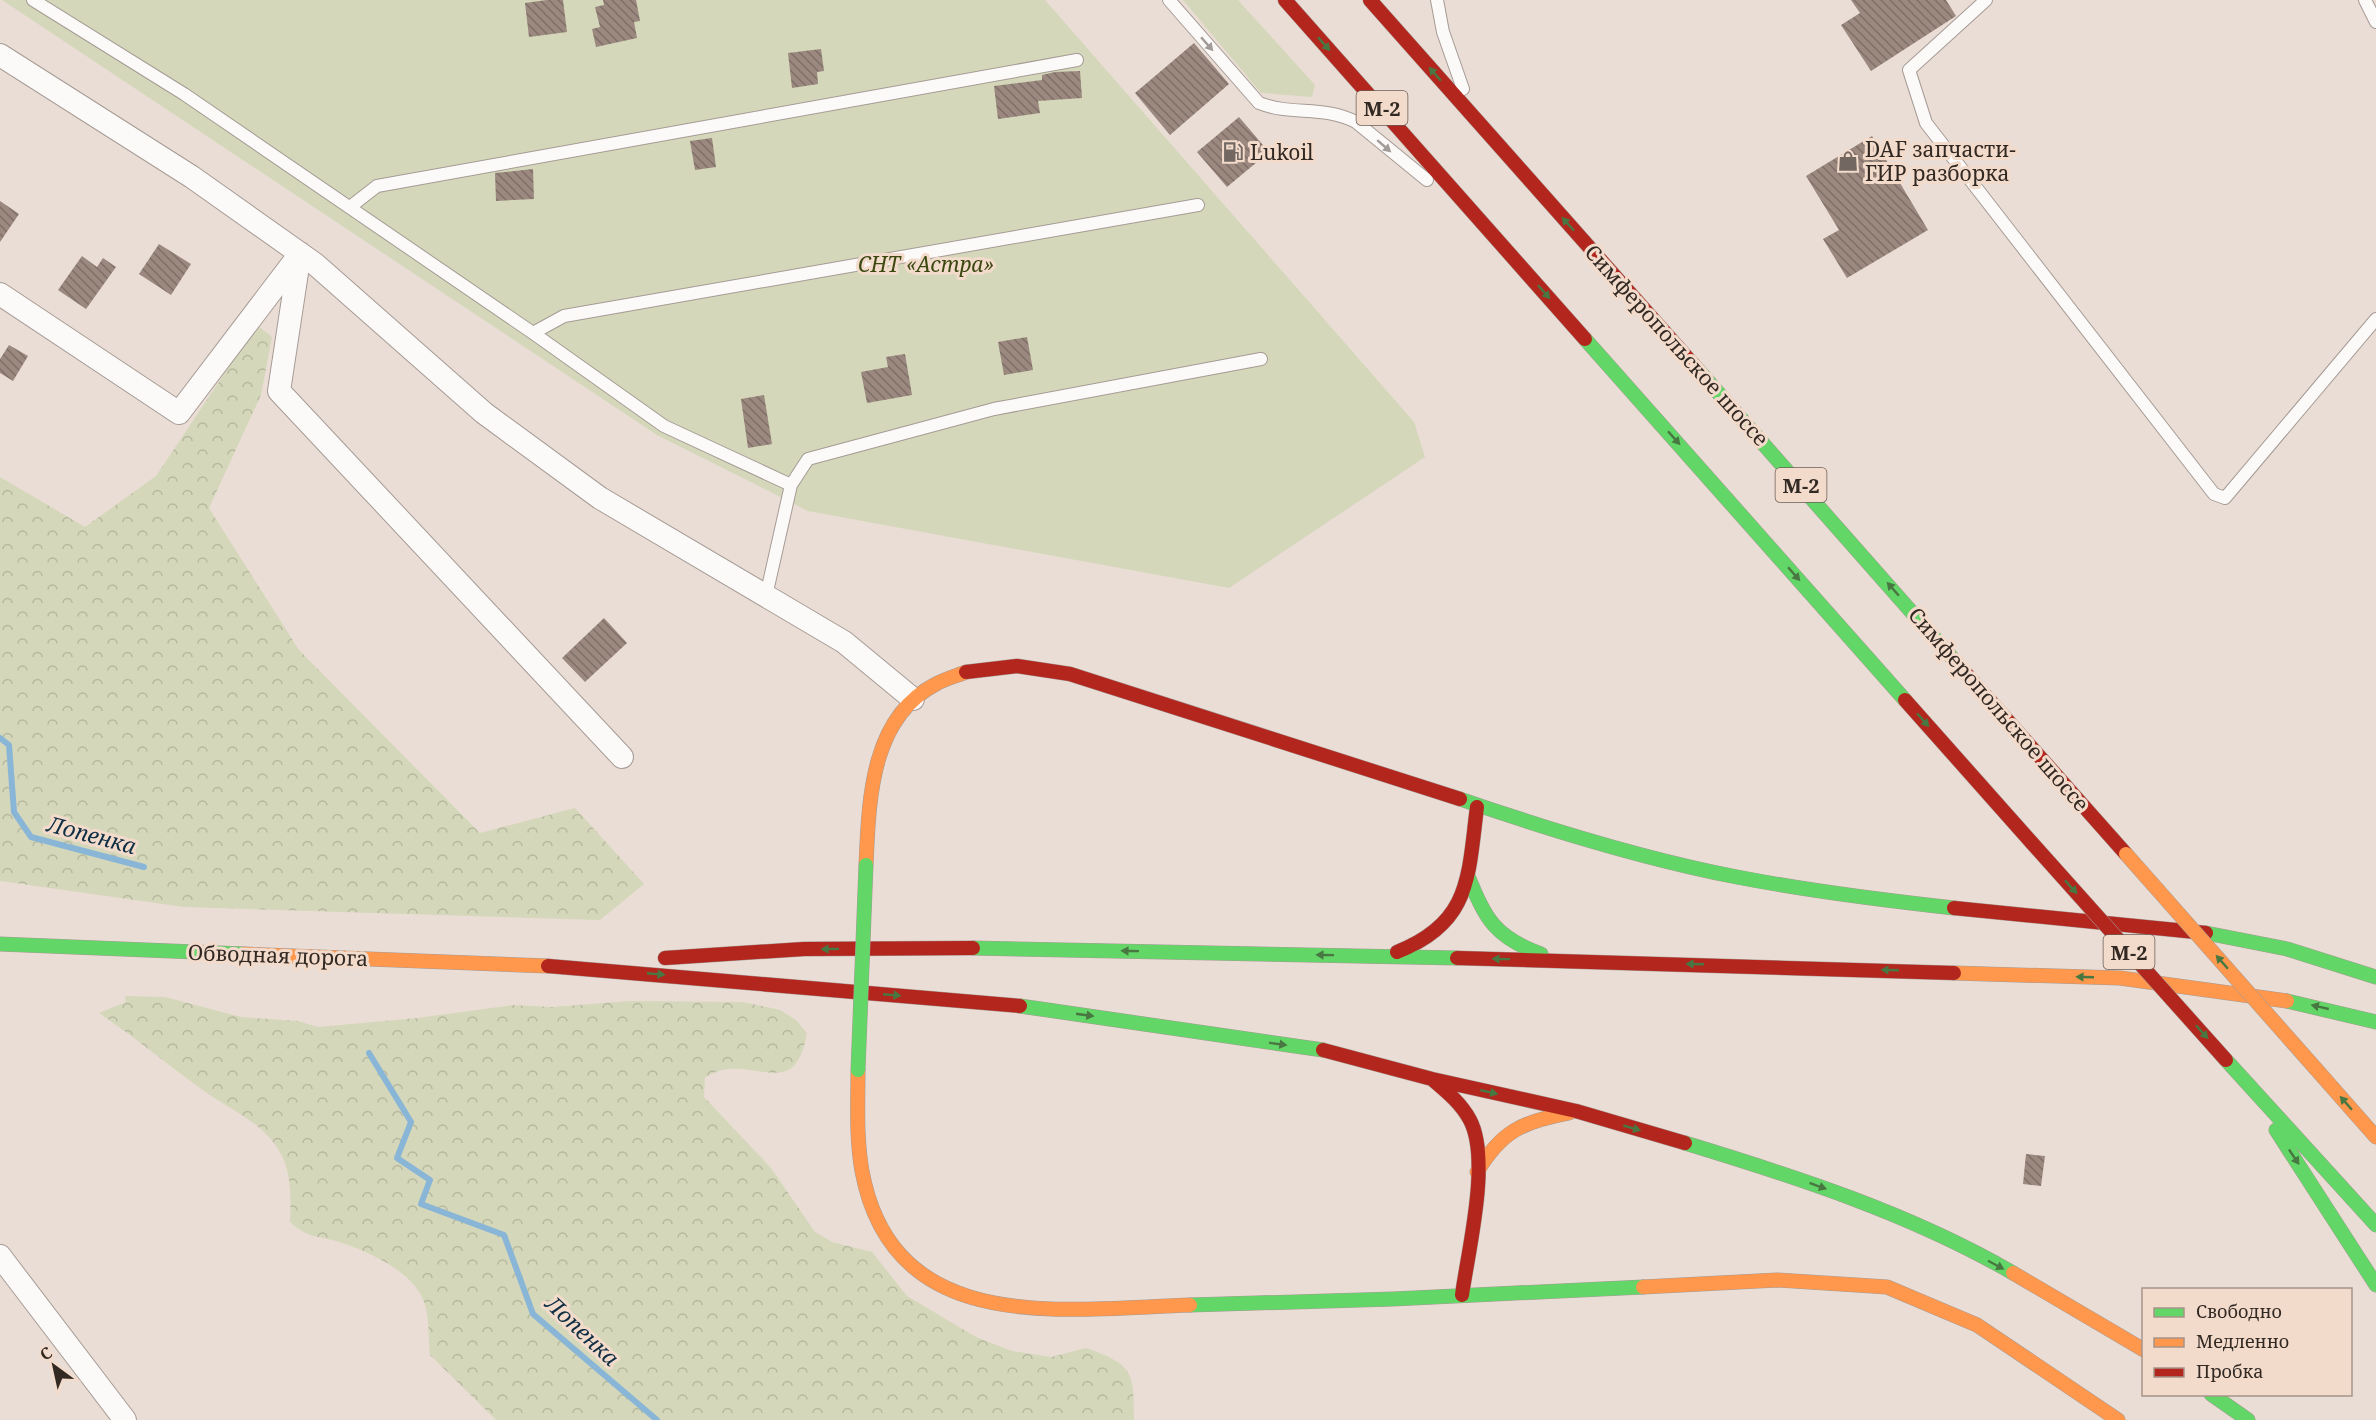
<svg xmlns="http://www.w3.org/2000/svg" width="2376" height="1420" viewBox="0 0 2376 1420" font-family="'Noto Serif',serif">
  <defs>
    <pattern id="forest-crowns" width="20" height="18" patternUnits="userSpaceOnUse" patternTransform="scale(1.5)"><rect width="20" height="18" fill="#d4d7b9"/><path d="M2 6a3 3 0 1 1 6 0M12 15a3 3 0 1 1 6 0" fill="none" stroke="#b6b99f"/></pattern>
    <pattern id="building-back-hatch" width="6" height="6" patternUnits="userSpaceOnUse" patternTransform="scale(1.5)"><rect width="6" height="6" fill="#9b887f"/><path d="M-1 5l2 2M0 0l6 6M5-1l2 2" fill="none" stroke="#7f6f68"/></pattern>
  </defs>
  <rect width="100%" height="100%" fill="#eaddd5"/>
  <path fill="#d4d7b9" d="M 2,0 L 1045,0 L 1414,422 L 1425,457 L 1229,588 L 808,511 L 657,435 Z
    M 1183,0 L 1238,0 L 1315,85 L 1312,97 L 1261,93 Z"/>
  <path fill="url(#forest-crowns)" d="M 257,325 L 272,337 L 261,395 L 209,508 L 299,650 L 480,833 L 575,808 L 644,884 L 600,920 L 184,907 L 0,881 L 0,477 L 85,527 L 156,476 Z
    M 125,996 L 165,997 L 241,1017 L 298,1021 L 318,1027 L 417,1018 L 513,1005 L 552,1007 L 630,1001 L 743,1002 L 780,1010 L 796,1020 L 807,1033 C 796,1098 760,1062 722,1070 C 717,1071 710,1075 705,1077 L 704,1097 L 771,1168 L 815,1232 L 832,1242 L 872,1252 L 907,1296 L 976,1337 L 1012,1351 L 1051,1357 L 1086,1348 C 1134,1365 1134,1372 1134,1420 L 496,1420 L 430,1355 C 428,1336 430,1314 422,1297 C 409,1270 366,1250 339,1242 C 316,1235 309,1239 290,1222 C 291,1196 292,1168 276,1146 C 260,1122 230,1109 207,1093 C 170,1067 136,1038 99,1013 L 126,1002 Z"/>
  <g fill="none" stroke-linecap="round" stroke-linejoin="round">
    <path stroke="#89b6d7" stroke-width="6" d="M 0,738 L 9,745 L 14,812 L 31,837 L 144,867
      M 369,1053 L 411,1122 L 397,1158 L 430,1180 L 421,1204 L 504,1235 L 533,1314 L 657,1420"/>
  </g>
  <path fill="url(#building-back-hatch)" d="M 547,0 L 563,0 L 567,32 L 529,37 L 525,3 Z
    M 603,0 L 636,0 L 640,21 L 634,22 L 637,38 L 596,47 L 592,29 L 600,27 L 595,7 L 604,5 Z
    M 1851,0 L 1946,0 L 1956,16 L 1871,71 L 1841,25 L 1860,13 Z
    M 1194,43 L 1229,84 L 1170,135 L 1135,93 Z
    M 821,49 L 824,71 L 817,72 L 818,84 L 792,88 L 788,53 Z
    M 1080,71 L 1082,98 L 1038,101 L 1040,113 L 998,119 L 994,86 L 1042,80 L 1042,75 L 1055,72 Z
    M 1239,117 L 1269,152 L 1227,187 L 1197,152 Z
    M 1872,136 L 1928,230 L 1847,278 L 1823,239 L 1839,230 L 1806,176 Z
    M 712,138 L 716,167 L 695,170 L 690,141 Z
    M 533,169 L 534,199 L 496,201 L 495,173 Z
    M 0,201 L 19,214 L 0,242 Z
    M 159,244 L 191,264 L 171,295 L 139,274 Z
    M 82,256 L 97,267 L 103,258 L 116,267 L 86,309 L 58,290 Z
    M 1027,337 L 1033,370 L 1004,375 L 998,342 Z
    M 9,345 L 28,356 L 13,381 L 0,373 L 0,359 Z
    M 905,354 L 912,395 L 867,403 L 861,372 L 888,367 L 886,357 Z
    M 764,395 L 772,444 L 748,448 L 741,399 Z
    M 604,618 L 627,643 L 585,682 L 562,658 Z
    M 2026,1154 L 2045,1156 L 2041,1186 L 2023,1184 Z"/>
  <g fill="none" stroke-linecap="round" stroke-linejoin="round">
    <g stroke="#a59b95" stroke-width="14">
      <path id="lane" d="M 33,0 L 184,94 L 533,333 L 664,426 L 791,485
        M 1169,0 L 1259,103 C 1292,116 1323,105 1356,122 L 1427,180
        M 1437,0 L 1443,32 L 1463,89
        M 1986,0 L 1909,70 L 1926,123 L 2214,494 L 2225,498 L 2376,319
        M 2365,0 L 2376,22
        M 350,207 L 377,186 L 1077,60
        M 533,333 L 564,316 L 1198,205
        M 766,596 L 791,485 L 808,459 L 994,409 L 1261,359"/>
    </g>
    <g stroke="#a59b95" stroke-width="24">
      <path id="street" d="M 0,55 L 192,177 L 315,264 L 484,413 L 600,498 L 844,642 L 913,699
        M 300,253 L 279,391 L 622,757
        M 0,294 L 179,413 L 299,255
        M 0,1256 L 125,1420"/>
    </g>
    <g stroke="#a59b95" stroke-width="15">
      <path id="fast" d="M 1585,339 L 1905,700
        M 1699,371 L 1953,659
        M 1460,799 C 1550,830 1643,859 1737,877 C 1809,891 1881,900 1954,908
        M 1468,876 C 1486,920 1495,937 1541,954
        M 2206,933 L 2287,949 L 2376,977
        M 0,944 L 244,954
        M 973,948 L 1457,958
        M 2287,1001 L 2376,1022
        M 1020,1006 L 1323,1050
        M 2226,1060 L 2376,1225
        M 2276,1130 L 2376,1285
        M 1685,1143 C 1797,1177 1911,1214 2013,1273
        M 1190,1305 L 1393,1299 L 1643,1287
        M 2211,1394 L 2248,1420"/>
    </g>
    <g stroke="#a59b95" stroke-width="15">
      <path id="slow" d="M 866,865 C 869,801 870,718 936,684 C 945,679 956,676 966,672
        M 244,954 L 548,966
        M 1954,973 L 2120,978 L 2287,1001
        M 2316,1069 L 2376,1137
        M 858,1070 C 858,1103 856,1138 862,1171 C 893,1338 1063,1309 1190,1305
        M 1477,1172 C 1502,1130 1523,1122 1569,1113
        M 2013,1273 L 2144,1350
        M 1643,1287 L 1777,1280 L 1887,1287 L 1977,1325 L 2118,1420"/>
    </g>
    <g stroke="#a59b95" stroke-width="15">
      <path id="jam" d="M 1285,0 L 1585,339
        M 1370,0 L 1699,371
        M 1953,659 L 2126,854
        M 966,672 L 1017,666 L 1070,674 L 1460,799
        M 1905,700 L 2032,843
        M 1954,908 L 2206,933
        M 1397,952 C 1471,923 1468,877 1477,807
        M 665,958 L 804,949 L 973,948
        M 1457,958 L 1954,973
        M 548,966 L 1020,1006
        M 1323,1050 L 1432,1079 L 1576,1111 L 1685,1143
        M 1432,1079 C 1446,1091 1461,1103 1470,1120 C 1491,1160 1468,1251 1462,1295"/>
    </g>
    <use href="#lane" stroke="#fcfaf9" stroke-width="12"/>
    <use href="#street" stroke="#fcfaf9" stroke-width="22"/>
    <use href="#fast" stroke="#63d668" stroke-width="14"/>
    <use href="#slow" stroke="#ff974d" stroke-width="14"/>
    <use href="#jam" stroke="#b3261e" stroke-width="14"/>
    <g stroke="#a59b95" stroke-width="15" stroke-linecap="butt">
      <path id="fast-bridge" d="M 858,1070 L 866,865"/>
    </g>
    <g stroke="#a59b95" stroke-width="15" stroke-linecap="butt">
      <path id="slow-bridge" d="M 2126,854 L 2316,1069"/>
    </g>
    <g stroke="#a59b95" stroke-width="15" stroke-linecap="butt">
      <path id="jam-bridge" d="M 2032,843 L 2226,1060"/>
    </g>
    <use href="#fast-bridge" stroke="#63d668" stroke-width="14"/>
    <use href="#slow-bridge" stroke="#ff974d" stroke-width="14"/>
    <use href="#jam-bridge" stroke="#b3261e" stroke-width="14"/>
  </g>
  <defs><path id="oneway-solid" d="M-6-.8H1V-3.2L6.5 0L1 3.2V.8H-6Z" transform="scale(1.5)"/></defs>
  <g fill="#a19c99">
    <use href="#oneway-solid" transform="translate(1207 44) rotate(49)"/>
    <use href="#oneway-solid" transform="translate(1384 146) rotate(41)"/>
  </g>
  <g fill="#487742">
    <use href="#oneway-solid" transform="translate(1324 44) rotate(48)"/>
    <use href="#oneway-solid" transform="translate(1435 74) rotate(-131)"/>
    <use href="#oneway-solid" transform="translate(1568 224) rotate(-132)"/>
    <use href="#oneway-solid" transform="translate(1544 292) rotate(49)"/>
    <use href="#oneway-solid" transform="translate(1674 438) rotate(48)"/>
    <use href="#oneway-solid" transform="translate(1794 574) rotate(49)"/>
    <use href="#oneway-solid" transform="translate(1893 589) rotate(-131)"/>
    <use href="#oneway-solid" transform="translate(1923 720) rotate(49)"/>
    <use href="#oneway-solid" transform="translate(2071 887) rotate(48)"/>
    <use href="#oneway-solid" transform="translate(830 949) rotate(179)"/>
    <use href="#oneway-solid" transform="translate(1130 951) rotate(-179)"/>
    <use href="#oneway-solid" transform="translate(1325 955) rotate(-179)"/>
    <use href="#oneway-solid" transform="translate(1501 959) rotate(-179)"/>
    <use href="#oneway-solid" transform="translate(2222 962) rotate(-131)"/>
    <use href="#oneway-solid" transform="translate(1695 964) rotate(-178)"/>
    <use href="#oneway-solid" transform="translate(1890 970) rotate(-178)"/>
    <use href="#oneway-solid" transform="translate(656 974) rotate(5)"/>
    <use href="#oneway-solid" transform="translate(2085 977) rotate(-178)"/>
    <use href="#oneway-solid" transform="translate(892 995) rotate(5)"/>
    <use href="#oneway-solid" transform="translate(2320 1007) rotate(-167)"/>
    <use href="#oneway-solid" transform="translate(1085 1015) rotate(8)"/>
    <use href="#oneway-solid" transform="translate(2202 1032) rotate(48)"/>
    <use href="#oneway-solid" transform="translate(1278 1044) rotate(8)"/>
    <use href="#oneway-solid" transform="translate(1489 1092) rotate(13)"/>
    <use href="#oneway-solid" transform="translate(2346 1103) rotate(-131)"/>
    <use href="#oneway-solid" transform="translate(1632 1128) rotate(16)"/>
    <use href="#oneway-solid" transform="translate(2294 1157) rotate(56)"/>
    <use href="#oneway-solid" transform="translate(1818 1186) rotate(20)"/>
    <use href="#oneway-solid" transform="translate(1996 1265) rotate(28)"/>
  </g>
  <defs>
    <g id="fuel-bare" transform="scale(1.62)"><path d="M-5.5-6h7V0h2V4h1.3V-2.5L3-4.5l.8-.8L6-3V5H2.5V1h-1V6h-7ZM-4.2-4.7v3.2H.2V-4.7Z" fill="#726861" stroke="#f3dbcc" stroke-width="2.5" paint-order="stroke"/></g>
    <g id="shop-bare" transform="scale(1.62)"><path d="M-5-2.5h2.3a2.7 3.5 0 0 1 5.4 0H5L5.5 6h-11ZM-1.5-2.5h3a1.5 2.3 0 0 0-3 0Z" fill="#726861" stroke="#f3dbcc" stroke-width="2.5" paint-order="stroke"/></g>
  </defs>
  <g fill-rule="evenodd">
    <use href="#fuel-bare" x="1233" y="152"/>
    <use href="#shop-bare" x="1848" y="161"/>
  </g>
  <g text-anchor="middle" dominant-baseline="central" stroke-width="6" stroke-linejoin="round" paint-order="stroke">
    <g fill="#f3dbcc" stroke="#6c5e56" stroke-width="1.5">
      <rect x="1356.5" y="91" width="51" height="34" rx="4.5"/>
      <rect x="1775.5" y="468" width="51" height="34" rx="4.5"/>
      <rect x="2103.5" y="935" width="51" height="34" rx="4.5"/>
    </g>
    <g font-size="20" font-weight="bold" fill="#322923">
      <text x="1382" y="108">М-2</text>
      <text x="1801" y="485">М-2</text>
      <text x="2129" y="952">М-2</text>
    </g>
    <g font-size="21" fill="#322923" stroke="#f3dbcc" text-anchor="start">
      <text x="1865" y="149">DAF запчасти-<tspan x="1865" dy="24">ГИР разборка</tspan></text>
      <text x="1250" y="152">Lukoil</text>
    </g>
    <g font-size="21" font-style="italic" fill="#3b4911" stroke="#f3dbcc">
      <text x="926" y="264">СНТ «Астра»</text>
    </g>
    <g font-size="21" fill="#322923" stroke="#f3dbcc">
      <text transform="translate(1677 345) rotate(48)">Симферопольское шоссе</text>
      <text transform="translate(1999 709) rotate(49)">Симферопольское шоссе</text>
      <text transform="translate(278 955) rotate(2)">Обводная дорога</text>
    </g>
    <g font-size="22" font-style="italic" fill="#0f2e43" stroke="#f3dbcc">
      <text transform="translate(92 834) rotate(15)">Лопенка</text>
      <text transform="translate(583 1330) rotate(43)">Лопенка</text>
    </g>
  </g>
  <rect x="2142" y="1288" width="210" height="108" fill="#f3dbcc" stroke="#a69488" stroke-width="1.5"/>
  <rect x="2154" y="1308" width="30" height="9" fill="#63d668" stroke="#a69488" stroke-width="1.5"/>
  <text x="2196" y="1318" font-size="18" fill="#322923">Свободно</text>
  <rect x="2154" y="1338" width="30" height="9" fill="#ff974d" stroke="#a69488" stroke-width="1.5"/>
  <text x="2196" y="1348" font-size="18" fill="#322923">Медленно</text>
  <rect x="2154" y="1368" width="30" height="9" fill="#b3261e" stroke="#a69488" stroke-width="1.5"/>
  <text x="2196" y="1378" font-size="18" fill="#322923">Пробка</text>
  <g transform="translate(54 1366) rotate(327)" stroke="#f3dbcc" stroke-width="4.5" paint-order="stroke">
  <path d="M0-4.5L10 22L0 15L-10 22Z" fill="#322923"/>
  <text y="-9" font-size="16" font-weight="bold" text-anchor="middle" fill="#322923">С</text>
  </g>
</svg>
